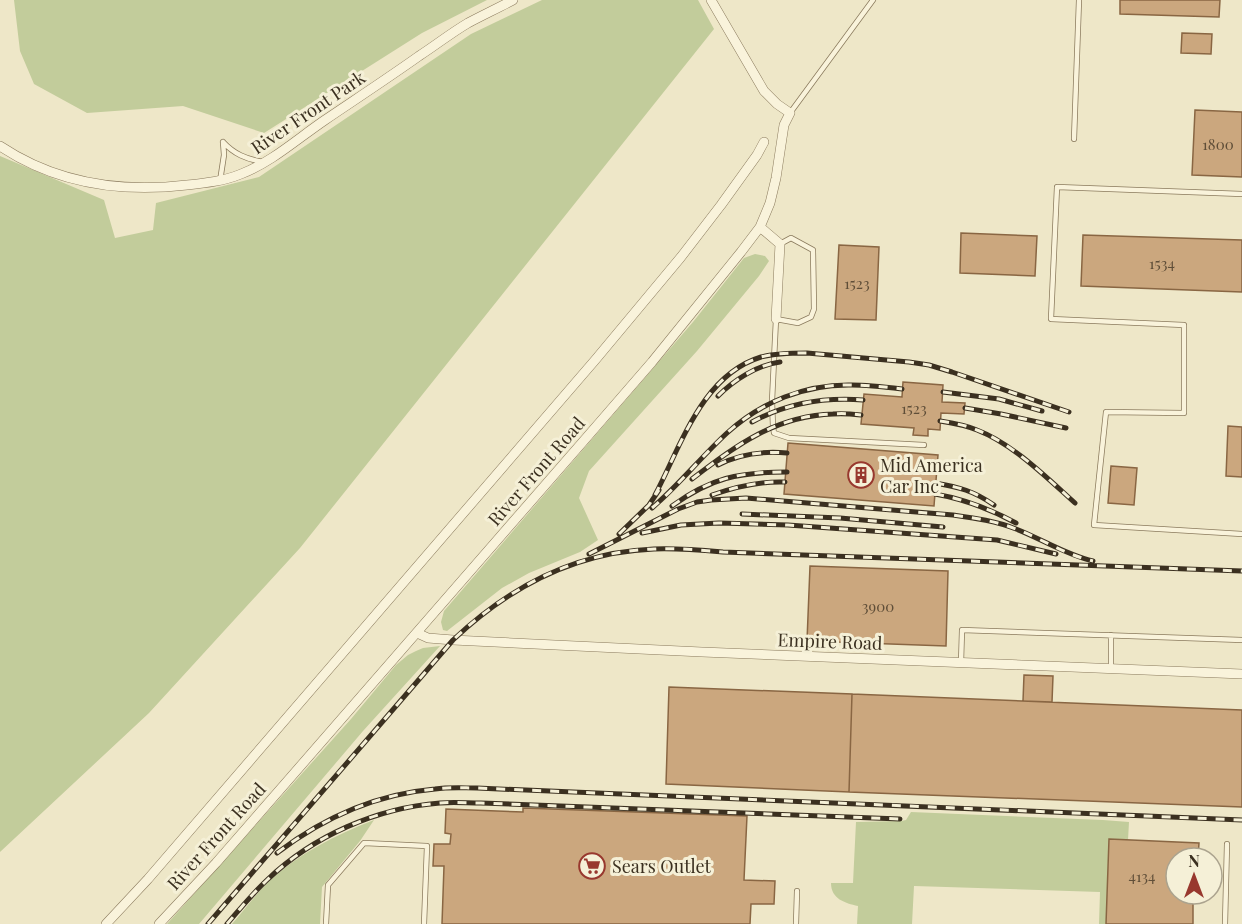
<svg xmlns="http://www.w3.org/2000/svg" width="1242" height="924" viewBox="0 0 1242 924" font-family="'Playfair Display',serif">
  <rect width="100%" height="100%" fill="#eee7c8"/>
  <path fill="#c2cc9b" d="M 14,0 L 487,0 L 422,33 L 264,133 L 183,106 L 87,113 L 34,84 L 20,51 Z
    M 542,0 L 698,0 L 714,29 L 300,548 L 149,713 L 0,852 L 0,156 L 104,200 L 115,238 L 153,230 L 156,203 L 259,177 L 471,34 Z
    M 755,254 L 765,256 L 769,261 L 759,276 L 697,351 L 589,471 L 579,498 L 598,540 L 580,552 L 529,573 L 502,588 L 447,631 L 443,630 L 441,622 L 444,611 L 693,322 L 740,263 L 744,258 Z
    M 440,646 L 363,731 L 199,924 L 167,924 L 351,719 L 396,665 L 408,655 L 416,651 L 423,648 Z
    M 911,812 L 1103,820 L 1129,822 L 1128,840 L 1109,839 L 1106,924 L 1099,924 L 1100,892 L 914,886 L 912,924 L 857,924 L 858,906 C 845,903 831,899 831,883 L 853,883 L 856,822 L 901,821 L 906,820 Z
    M 374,820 L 360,841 L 322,887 L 320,924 L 232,924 C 244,910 256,894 269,881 C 300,853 335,835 374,820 Z"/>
  <path fill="#cba77e" stroke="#896643" stroke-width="1.5" d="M 1120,0 L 1220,0 L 1219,17 L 1120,14 Z
    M 1182,33 L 1212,34 L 1211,54 L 1181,53 Z
    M 1195,110 L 1242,112 L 1242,177 L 1192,175 Z
    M 961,233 L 1037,236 L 1035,276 L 960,273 Z
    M 1083,235 L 1242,240 L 1242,292 L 1081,286 Z
    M 839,245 L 879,247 L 876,320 L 835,319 Z
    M 903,382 L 943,385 L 942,402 L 965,403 L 964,414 L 941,413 L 940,430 L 928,429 L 928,436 L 913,435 L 914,428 L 861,424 L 864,394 L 902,397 Z
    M 1228,426 L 1242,427 L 1242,477 L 1226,476 Z
    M 788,443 L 938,455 L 934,506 L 784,494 Z
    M 1111,466 L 1137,468 L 1134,505 L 1108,503 Z
    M 810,566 L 948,571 L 946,646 L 807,641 Z
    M 1024,675 L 1053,676 L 1052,702 L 1023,701 Z
    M 669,687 L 852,694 L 849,792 L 666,784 Z
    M 852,694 L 1242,710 L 1242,807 L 849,792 Z
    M 523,808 L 747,816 L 744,880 L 775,881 L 774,904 L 751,904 L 750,924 L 442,924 L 444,866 L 433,866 L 434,844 L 450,844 L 451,834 L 445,833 L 446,809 L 523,812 Z
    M 1109,839 L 1199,843 L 1198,858 L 1176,858 L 1176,894 L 1197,894 L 1197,900 L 1193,899 L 1193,924 L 1106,924 Z"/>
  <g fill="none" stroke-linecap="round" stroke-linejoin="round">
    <g stroke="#8a7a5d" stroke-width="6">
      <path id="lane" d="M 790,113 L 873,0
        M 1074,139 L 1079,0
        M 223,142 C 234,154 246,159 263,162
        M 220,181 L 224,155 L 223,142
        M 1242,194 L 1057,187 L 1051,319 L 1184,325 L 1184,413 L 1106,412 L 1094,525 L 1242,534
        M 780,244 L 791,238 L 813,250 L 814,309 L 811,317 L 798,323 L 776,319 L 772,401 L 773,427 L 774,433 L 789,438 L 924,445
        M 1111,635 L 1111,669
        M 961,663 L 962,630 L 1242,640
        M 326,924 L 328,885 L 364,843 L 427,846 L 424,924
        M 796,924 L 797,891
        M 1225,924 L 1227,844"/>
    </g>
    <g stroke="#8a7a5d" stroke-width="10">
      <path id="street" d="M 0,146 C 57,184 120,193 187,185 C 206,183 224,181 241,174 C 272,162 297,139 325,120 C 356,99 388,78 419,56 C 436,45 451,33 468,23 C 483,15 498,8 513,0
        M 760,227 L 780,244 L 776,319
        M 417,633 L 428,638 L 453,640 L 702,652 L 1242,674
        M 106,924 L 148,879 L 596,359 L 681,257 L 721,205 L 757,155 L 764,142
        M 159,924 L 216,863 L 587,437 L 652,362 L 741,252 L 760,227 L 770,203 L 776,178 L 784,125 L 790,113 L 777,104 L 764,91 L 711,0"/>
    </g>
    <use href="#lane" stroke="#f9f3db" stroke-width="4.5"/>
    <use href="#street" stroke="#f9f3db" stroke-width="9"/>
    <g stroke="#3b3020" stroke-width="5">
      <path id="rail" d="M 943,392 L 999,399 L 1042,411
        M 718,396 C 734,380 757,365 780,362
        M 965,408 L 1001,414 L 1066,428
        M 940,421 C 953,423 965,425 977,430 C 1013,444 1046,477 1075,503
        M 752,422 C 787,403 824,397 863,400
        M 718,465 C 739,454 764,451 787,453
        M 692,479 C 737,445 775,416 833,414 C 843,413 852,414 861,415
        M 935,483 C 959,487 974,491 994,505
        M 935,494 C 964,499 990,509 1016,523
        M 655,495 C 681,446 702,375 761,357 C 776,353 792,353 807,353 L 909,362 L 929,365 L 952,372 L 1069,412
        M 712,495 C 735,487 760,481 785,482
        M 672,506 C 711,478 738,472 787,472
        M 652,508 C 679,485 701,457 727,433 C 761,402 805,384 852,385 C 868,385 885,387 902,389
        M 742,514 L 840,518 L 943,527
        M 642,533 L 681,525 L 719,523 L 788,525 L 997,540 L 1056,554
        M 619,534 L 649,505 L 659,490
        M 589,554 L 678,509 L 697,502 L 711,500 L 746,498 L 953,515 C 974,518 996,521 1016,529 C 1042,539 1066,555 1093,561
        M 277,853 C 323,818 377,794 435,789 C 449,787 463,788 477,788 L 1242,820
        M 208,924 L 453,640 C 509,587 575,552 654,549 C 677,548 700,550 723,552 L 1242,571
        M 227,924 C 240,909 252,894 267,880 C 313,836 376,808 440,803 C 453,802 467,803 481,803 L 900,819"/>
    </g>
    <use href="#rail" stroke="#f5f0d7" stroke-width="3" stroke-dasharray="9" stroke-linecap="butt"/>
  </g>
  <defs>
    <g id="building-ring" transform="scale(1.35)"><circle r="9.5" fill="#f5f0d7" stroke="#98382e" stroke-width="1.5"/><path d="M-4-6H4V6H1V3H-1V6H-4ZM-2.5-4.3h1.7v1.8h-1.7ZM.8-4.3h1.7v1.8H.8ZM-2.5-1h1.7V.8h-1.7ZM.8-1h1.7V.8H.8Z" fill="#98382e"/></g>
    <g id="supermarket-ring" transform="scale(1.35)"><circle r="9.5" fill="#f5f0d7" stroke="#98382e" stroke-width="1.5"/><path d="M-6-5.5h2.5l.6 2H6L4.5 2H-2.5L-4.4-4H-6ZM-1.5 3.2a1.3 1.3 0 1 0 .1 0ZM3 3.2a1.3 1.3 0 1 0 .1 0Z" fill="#98382e"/></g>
  </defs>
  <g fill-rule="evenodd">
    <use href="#building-ring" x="861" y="475"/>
    <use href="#supermarket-ring" x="592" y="866"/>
  </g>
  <g text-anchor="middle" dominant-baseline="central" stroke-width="6" stroke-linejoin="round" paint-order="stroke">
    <g font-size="15" fill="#5f4e38">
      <text x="1218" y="144">1800</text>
      <text x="1162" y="263">1534</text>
      <text x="857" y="283">1523</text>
      <text x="914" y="408">1523</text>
      <text x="878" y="606">3900</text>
      <text x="1142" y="876">4134</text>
    </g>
    <g font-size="18" fill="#3b3020" stroke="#f5f0d7">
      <text transform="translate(308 112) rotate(-34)">River Front Park</text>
      <text transform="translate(536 471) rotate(-49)">River Front Road</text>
      <text transform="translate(830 641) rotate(2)">Empire Road</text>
      <text transform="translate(216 836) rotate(-48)">River Front Road</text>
    </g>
    <g font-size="18" fill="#3b3020" stroke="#f5f0d7" text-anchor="start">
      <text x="880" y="465">Mid America<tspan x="880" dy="21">Car Inc</tspan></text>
      <text x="612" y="866">Sears Outlet</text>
    </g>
  </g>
  <g transform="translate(1194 876)"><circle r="28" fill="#f5f0d7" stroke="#aba38e" stroke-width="1.5"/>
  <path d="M0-4.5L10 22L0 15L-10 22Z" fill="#98382e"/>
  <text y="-9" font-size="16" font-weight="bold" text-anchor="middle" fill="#3b3020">N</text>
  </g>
</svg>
